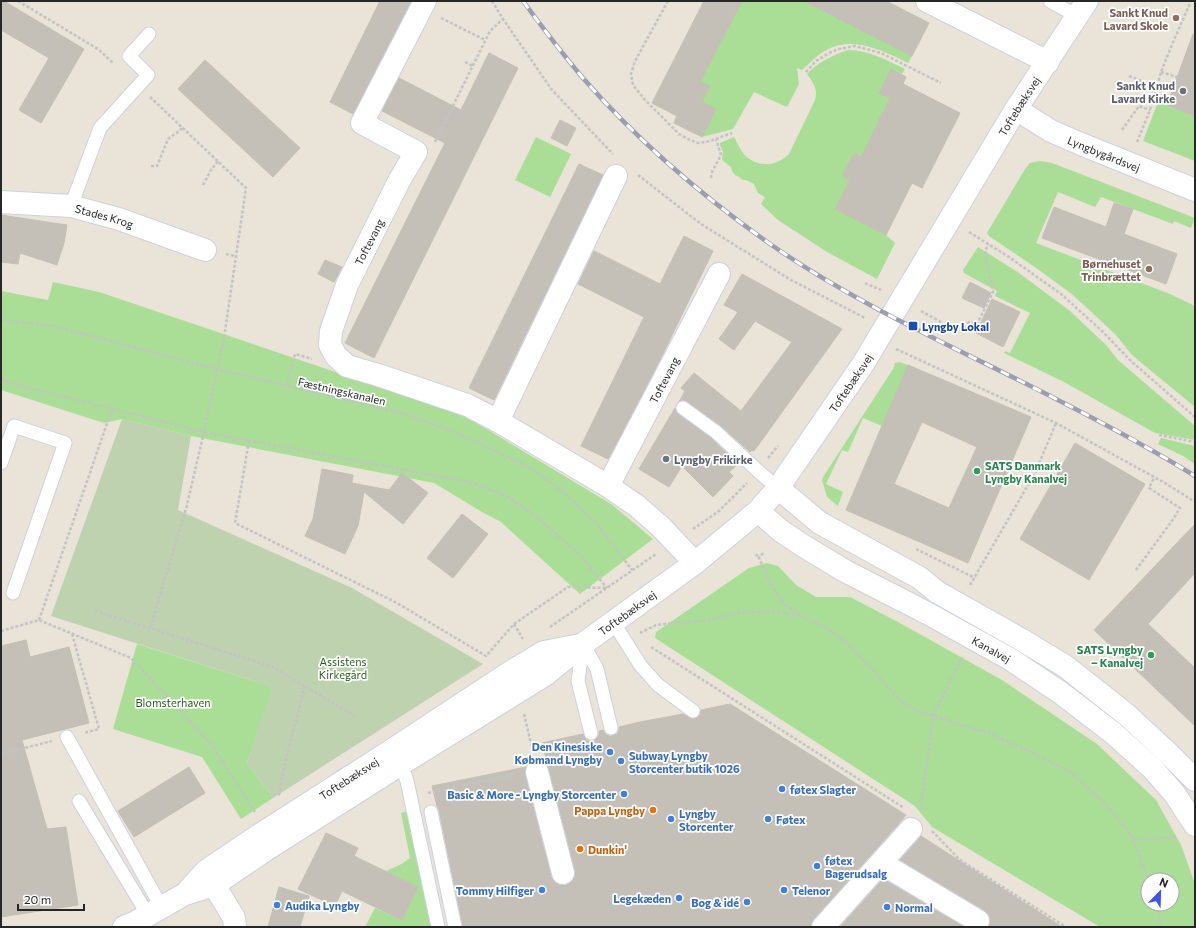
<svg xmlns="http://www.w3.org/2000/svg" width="1196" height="928" viewBox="0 0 1196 928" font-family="Commissioner,sans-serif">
  <rect width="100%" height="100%" fill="#e9e3d8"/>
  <path fill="#aade97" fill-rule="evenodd" d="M 742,1 L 804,1 L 912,56 L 908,63 C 882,50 851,34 823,52 C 815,57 809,64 802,70 L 797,68 L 799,84 L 787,107 L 754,92 L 733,129 L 702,137 L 716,109 L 693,97 L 707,92 L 710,87 L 700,82 Z
    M 848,50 C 869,50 886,60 905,69 L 902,74 L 891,69 L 879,92 L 890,98 L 861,157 L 854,153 L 842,176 L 850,180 L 835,209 L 886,235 L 895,243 L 877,279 L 827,252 L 778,220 L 761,204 L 765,197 L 758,193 L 754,184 L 746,180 L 743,180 C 737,174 733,177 731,167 L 722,160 L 723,152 L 720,145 L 720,143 L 734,137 C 738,144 742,154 748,158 C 762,168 778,165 789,154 L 815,100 C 818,89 814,84 807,74 C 818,62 833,55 848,50 Z
    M 1158,102 L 1195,116 L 1195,161 L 1143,141 Z
    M 536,137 L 571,154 L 550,197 L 515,180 Z
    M 1040,161 L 1052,163 L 1195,218 L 1191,228 L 1174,221 L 1173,224 L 1101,197 L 1095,207 L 1058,192 L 1036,243 L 1170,294 L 1193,305 L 1195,308 L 1195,407 L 1132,355 L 1116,335 L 1073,295 L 1039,270 L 989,236 L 987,233 L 1025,169 L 1030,163 Z
    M 978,247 L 1019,273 L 1070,311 L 1107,346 L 1118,360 L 1195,426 L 1195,440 L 1155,433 L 1064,382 L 1004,353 L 1005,351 L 1010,353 L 1030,313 L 995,296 L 997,291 L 964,273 L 963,270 Z
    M 53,282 L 99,292 L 463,415 L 611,504 L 653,539 L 580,594 L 501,522 L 482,512 L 434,483 L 191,436 L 122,419 L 104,423 L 1,390 L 2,366 L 1,365 L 1,291 L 48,300 Z
    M 899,362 L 908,365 L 882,426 L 863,418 L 848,452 L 842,450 L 826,484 L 843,492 L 838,506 L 827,497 L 822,480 L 823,477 L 893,369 L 895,363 Z
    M 1161,438 L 1195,446 L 1195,464 L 1183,456 L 1158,444 Z
    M 767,563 L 778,566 L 796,585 L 816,597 L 850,597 L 898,622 L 1002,680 L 1097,744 L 1156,800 L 1181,845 L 1195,884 L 1195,927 L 1100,927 L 932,827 L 915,806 L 655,638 L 656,632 L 749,568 ZM 1148,880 L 1172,880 L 1172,904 L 1148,904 Z
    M 137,644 L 273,687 L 247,763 L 273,798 L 241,819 L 202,757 L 113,729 Z
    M 407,811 L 431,927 L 365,927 L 375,908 L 402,920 L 418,887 L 386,871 C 395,867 403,864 410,858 L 401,813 Z"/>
  <path fill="#bed2b0" d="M 122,419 L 191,436 L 178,510 L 352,588 L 483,664 L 273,798 L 247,763 L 272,687 L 51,616 Z"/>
  <path fill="#c4c0b8" stroke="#c4bfb3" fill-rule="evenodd" d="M 1,1 L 4,1 L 84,49 L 41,123 L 19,110 L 49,58 L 1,30 Z
    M 380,1 L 411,1 L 353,114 L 330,102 Z
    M 704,1 L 742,1 L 700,82 L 710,86 L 702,102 L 716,109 L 702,137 L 674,123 L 677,116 L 652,103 Z
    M 804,1 L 886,1 L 929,23 L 912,56 Z
    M 1193,34 L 1195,35 L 1195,116 L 1167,105 Z
    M 489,53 L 518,68 L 374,358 L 345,343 L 445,143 L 382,111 L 399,78 L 461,110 Z
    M 205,60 L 300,148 L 273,177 L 178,89 Z
    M 891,69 L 906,77 L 903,84 L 960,113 L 922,188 L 912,183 L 886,235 L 835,209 L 850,180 L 842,176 L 854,153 L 861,157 L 890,98 L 879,93 Z
    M 560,120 L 576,128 L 567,146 L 551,138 Z
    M 579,164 L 603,175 L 494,400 L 469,388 Z
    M 1114,203 L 1133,209 L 1124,234 L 1177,254 L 1166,284 L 1042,238 L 1054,207 L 1106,227 Z
    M 1,215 L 67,225 L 64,243 L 57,265 L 20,253 L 18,264 L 1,262 Z
    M 684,236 L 713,251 L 655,370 L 608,459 L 581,446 L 644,317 L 578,284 L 594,251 L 660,284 Z
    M 325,260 L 342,267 L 334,282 L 318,274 Z
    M 742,274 L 842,329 L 754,451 L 752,450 L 750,452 L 721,426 L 688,402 L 683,400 L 679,402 L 685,391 L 681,388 L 694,373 L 741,411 L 792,342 L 755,321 L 734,350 L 719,339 L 738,312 L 724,305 Z
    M 970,282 L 991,293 L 984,308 L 962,298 Z
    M 992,299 L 1020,312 L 1003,347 L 976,333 Z
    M 908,365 L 1031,417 L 968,563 L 846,510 ZM 922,422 L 977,447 L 949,508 L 894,484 Z
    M 675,408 L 676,412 L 678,414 L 711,438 L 738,464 L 729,472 L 733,476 L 713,497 L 682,466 L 669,487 L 639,469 Z
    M 1075,443 L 1145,484 L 1089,580 L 1020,539 Z
    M 322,469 L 353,475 L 352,483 L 389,490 L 402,473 L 428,493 L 403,524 L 364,492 L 358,526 L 345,554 L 305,536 L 313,519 Z
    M 462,514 L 488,534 L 453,578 L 427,558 Z
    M 1195,524 L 1195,573 L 1148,624 L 1195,668 L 1195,726 L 1094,630 Z
    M 26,640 L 30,657 L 69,647 L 89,723 L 22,740 L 47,829 L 66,827 L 78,905 L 1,917 L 1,646 Z
    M 730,704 L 906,815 L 902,820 L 814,919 L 811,924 L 811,927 L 463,927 L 439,810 L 437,806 L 432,786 L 526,767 L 525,775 L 551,876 L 554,881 L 559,885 L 566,885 L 571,882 L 575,877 L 575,870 L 549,769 L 545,763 L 547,762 L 542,743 L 583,734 L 586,739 L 588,741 L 593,741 L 597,738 L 599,735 L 599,731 L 603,730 L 605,734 L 609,736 L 612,736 L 617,734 L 619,730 L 619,727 L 640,722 L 683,714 L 692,719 L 696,718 L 700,715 L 701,710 Z
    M 189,767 L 205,793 L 134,837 L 118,811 Z
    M 326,833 L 358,848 L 354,856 L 418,887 L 402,920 L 342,891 L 335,906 L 298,889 Z
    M 921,836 L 1062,927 L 989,927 L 990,922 L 989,915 L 984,910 L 900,860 Z
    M 883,879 L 964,927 L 840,927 Z
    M 279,887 L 309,896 L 300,927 L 268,927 Z"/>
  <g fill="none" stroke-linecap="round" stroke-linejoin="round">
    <g stroke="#ced0df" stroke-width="15">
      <path id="lane" d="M 1050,1 L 1077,16
        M 71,206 L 100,128 L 148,75 L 129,56 L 149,34
        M 683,408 L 716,432 L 758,471 L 778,488
        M 1,463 L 14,426 L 65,443 L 13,593
        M 613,622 L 641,666 L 658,685 L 693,711
        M 583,644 L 578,681 L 591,733
        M 583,644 L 597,669 L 611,728
        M 67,737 L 162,908
        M 397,758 L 401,764 L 407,781 L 438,927
        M 79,801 L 148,915
        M 431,812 L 455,927"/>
    </g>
    <g stroke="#ced0df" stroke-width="24">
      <g id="street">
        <path d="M 425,1 L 362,123 L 416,152 L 399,181 L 347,285 L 331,331 L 330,345 L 336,356 L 347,366 L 378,375 L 467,405 L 498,421 L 608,486 L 637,506 L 661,527 L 695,563"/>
        <path d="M 927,1 L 1048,62"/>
        <path id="s1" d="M 1016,109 L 1051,131 L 1081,144 L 1195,190"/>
        <path id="s2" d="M 1,202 L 71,206 L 119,219 L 205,250"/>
        <path d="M 498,421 L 616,176"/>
        <path id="s3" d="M 608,486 L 719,274"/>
        <path d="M 537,772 L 563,873"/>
        <path d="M 881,863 L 978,921"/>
        <path d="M 214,885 L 234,918 L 235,927"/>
        <path d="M 823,927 L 911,829"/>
      </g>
    </g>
    <g stroke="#ced0df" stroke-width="24">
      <g id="secondary">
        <path d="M 778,488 L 820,523 L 920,578 L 937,592 L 1022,640 L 1065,666 L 1127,715 L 1168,753 L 1195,780"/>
        <path id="s4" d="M 758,511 L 781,531 L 802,545 L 845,571 L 927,613 L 1010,659 L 1061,693 L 1113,733 L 1152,768 L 1174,793 L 1195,825"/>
        <path id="s5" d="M 186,893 L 206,871 L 258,836 L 392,750 L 509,673 L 544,652 L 580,645"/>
        <path id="s6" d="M 124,927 L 134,923 L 185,894 L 214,885 L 267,849 L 401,764 L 545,675 L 583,644 L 695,563 L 758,511 L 778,488 L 863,364 L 1016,109 L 1087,1"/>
      </g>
    </g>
    <path stroke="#c3c3c3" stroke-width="2.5" stroke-dasharray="3 2" stroke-linecap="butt" d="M 18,1 L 98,49 L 113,63
      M 492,1 L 503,19 L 552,90 L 613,154
      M 668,1 L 635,61 L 631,74 L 633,85 L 645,100 L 679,134 L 688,139 L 698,143 L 710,141 L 732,133
      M 441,18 L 485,40
      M 465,62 L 473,66
      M 806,72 L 816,61 L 831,52 L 839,49 L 855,46 L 881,53 L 941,83
      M 1161,72 L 1177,77
      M 1129,76 L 1157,87
      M 150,97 L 246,188 L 224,338 L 204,432 L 186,509 L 150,628
      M 1122,130 L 1139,106 L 1150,110
      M 435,142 L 490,31 L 503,19
      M 1137,142 L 1150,110 L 1161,72 L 1171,47 L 1191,1
      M 151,166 L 157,166 L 168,139 L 183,128
      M 638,175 L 701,224 L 791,280 L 865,318
      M 711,178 L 712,172 L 721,155 L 716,139
      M 203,185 L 211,170 L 218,161
      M 969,232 L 1009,257 L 1061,294 L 1102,331 L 1131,361 L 1195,417
      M 226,254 L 235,256
      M 865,283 L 881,290
      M 921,311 L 943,323
      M 1,320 L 53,326 L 217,369 L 405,414 L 446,429 L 494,450 L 534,470 L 567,495 L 596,523 L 632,570
      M 963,333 L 969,322 L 977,324 L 993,292 L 985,250 L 989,245
      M 896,349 L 1056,423 L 1165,483 L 1195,502
      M 1,379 L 11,383 L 204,432 L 470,482 L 509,497 L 539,519 L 579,554 L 607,588
      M 286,386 L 295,354 L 312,359
      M 1159,435 L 1195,442
      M 249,441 L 235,523 L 397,603 L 486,656 L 514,624 L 568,587 L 607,588
      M 768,458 L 778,446
      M 693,529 L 719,511 L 747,483
      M 916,549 L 975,578
      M 763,553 L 759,558 L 770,582 L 782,602 L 800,615
      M 756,554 L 759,558
      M 1136,570 L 1174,518 L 1180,508 L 1149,488 L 1154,478
      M 970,585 L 1035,473 L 1056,423
      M 95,611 L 273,667 L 355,716
      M 39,620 L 112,409
      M 514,624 L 523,639
      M 550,627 L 656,554
      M 1,631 L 39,620 L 131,658 L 211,744 L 255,812
      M 640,633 L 656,625 L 708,620 L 743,612 L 777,612 L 802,616 L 828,629 L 850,646 L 901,701 L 914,710 L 988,733 L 1029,751 L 1070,772 L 1104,802 L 1129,832 L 1133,840 L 1177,837
      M 72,634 L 99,729 L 84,733
      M 651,647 L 904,808
      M 524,714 L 533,752
      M 1,754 L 52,741
      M 428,793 L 517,774
      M 280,795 L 279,794 L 284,767 L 305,685
      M 921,810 L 933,716 L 962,657
      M 932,831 L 960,860 L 1066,927
      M 1133,840 L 1149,880
      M 1156,904 L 1161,927"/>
    <use href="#lane" stroke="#fff" stroke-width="13"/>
    <use href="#street" stroke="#fff" stroke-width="22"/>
    <use href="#secondary" stroke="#fff" stroke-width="22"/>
    <g stroke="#9c9db0" stroke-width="4.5">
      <path id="rail" d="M 523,1 C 542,27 561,52 582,77 C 638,141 703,197 773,246 C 861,307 961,350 1056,399 C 1103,423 1150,448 1195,476"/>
    </g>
    <use href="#rail" stroke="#fff" stroke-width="3" stroke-dasharray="9" stroke-linecap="butt"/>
  </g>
  <g fill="#8d6e63" stroke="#fff" stroke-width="1.5">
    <circle cx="1176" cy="18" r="4"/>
    <circle cx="1149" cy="269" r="4"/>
  </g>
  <g fill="#6b7280" stroke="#fff" stroke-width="1.5">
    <circle cx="1183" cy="91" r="4"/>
    <circle cx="666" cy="459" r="4"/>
  </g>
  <rect fill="#1a4fb4" stroke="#fff" stroke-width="1.5" x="908" y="321" width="10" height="10" rx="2"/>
  <g fill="#2e9e5b" stroke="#fff" stroke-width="1.5">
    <circle cx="977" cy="471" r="4"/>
    <circle cx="1151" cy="655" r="4"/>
  </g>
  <g fill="#3f7fe0" stroke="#fff" stroke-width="1.5">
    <circle cx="610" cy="752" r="4"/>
    <circle cx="621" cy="761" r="4"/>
    <circle cx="782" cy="789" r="4"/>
    <circle cx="624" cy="794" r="4"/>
    <circle cx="671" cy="819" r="4"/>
    <circle cx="768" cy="819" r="4"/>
    <circle cx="817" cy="866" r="4"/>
    <circle cx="542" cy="890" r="4"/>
    <circle cx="784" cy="890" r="4"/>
    <circle cx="679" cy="898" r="4"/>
    <circle cx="747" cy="902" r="4"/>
    <circle cx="277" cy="905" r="4"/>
    <circle cx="887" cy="907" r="4"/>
  </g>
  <g fill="#e8710a" stroke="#fff" stroke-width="1.5">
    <circle cx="653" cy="810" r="4"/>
    <circle cx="580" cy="849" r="4"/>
  </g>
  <g text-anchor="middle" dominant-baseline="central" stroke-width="3.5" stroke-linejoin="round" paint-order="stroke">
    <g font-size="11" font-weight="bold" fill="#785e54" stroke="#fff" text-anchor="end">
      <text x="1168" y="12">Sankt Knud<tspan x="1168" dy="13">Lavard Skole</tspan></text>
      <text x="1141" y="263">Børnehuset<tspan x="1141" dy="13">Trinbrættet</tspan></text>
    </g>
    <g font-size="11" font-weight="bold" fill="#5b616d" stroke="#fff" text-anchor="end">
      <text x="1175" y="85">Sankt Knud<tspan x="1175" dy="13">Lavard Kirke</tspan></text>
      <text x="674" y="459" text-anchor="start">Lyngby Frikirke</text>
    </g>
    <g font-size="11" fill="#272727" stroke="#fff">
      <text stroke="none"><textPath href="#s6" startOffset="1243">Toftebæksvej</textPath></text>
      <text stroke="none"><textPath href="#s1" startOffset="99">Lyngbygårdsvej</textPath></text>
      <text stroke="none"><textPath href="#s2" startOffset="105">Stades Krog</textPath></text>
      <text transform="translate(369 242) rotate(-63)">Toftevang</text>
      <text stroke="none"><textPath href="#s3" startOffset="120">Toftevang</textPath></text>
      <text stroke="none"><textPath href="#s6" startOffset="919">Toftebæksvej</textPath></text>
      <text transform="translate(342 391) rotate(13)">Fæstningskanalen</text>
      <text stroke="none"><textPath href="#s6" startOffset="595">Toftebæksvej</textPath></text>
      <text stroke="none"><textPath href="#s4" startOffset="272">Kanalvej</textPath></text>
      <text stroke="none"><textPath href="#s5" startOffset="200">Toftebæksvej</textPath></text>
    </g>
    <g font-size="11" font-weight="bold" fill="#164399" stroke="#fff" text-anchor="start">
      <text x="922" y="326">Lyngby Lokal</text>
    </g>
    <g font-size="11" font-weight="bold" fill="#27864d" stroke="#fff" text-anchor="start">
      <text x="985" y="465">SATS Danmark<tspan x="985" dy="13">Lyngby Kanalvej</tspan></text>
      <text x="1143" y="649" text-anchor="end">SATS Lyngby<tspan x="1143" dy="13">– Kanalvej</tspan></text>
    </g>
    <g font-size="11" fill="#255e1c" stroke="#fff">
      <text x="343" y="661">Assistens<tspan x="343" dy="13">Kirkegård</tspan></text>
      <text x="173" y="702">Blomsterhaven</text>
    </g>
    <g font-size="11" font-weight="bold" fill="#366cbe" stroke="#fff" text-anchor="start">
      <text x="602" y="746" text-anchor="end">Den Kinesiske<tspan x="602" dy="13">Købmand Lyngby</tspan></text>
      <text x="629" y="755">Subway Lyngby<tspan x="629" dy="13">Storcenter butik 1026</tspan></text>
      <text x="790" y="789">føtex Slagter</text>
      <text x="616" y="794" text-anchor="end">Basic &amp; More - Lyngby Storcenter</text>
      <text x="679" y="813">Lyngby<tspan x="679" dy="13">Storcenter</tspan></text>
      <text x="776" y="819">Føtex</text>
      <text x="825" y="860">føtex<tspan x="825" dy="13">Bagerudsalg</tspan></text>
      <text x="534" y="890" text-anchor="end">Tommy Hilfiger</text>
      <text x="792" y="890">Telenor</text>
      <text x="671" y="898" text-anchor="end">Legekæden</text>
      <text x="739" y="902" text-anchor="end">Bog &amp; idé</text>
      <text x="285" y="905">Audika Lyngby</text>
      <text x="895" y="907">Normal</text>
    </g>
    <g font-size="11" font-weight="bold" fill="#c56008" stroke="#fff" text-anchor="end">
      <text x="645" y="810">Pappa Lyngby</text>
      <text x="588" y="849" text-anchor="start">Dunkin'</text>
    </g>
  </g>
  <rect width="1196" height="928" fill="none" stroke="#272727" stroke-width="4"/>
  <g transform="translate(1160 892) rotate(23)"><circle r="19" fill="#ffffff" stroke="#a9a9a9"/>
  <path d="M0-3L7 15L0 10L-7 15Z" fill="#3e53f0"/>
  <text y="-6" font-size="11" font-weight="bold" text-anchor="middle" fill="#272727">N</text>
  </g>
  <path d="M18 904v6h66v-6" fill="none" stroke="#272727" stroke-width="2"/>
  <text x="24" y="904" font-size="12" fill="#272727" stroke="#ffffff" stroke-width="3" paint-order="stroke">20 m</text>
</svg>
